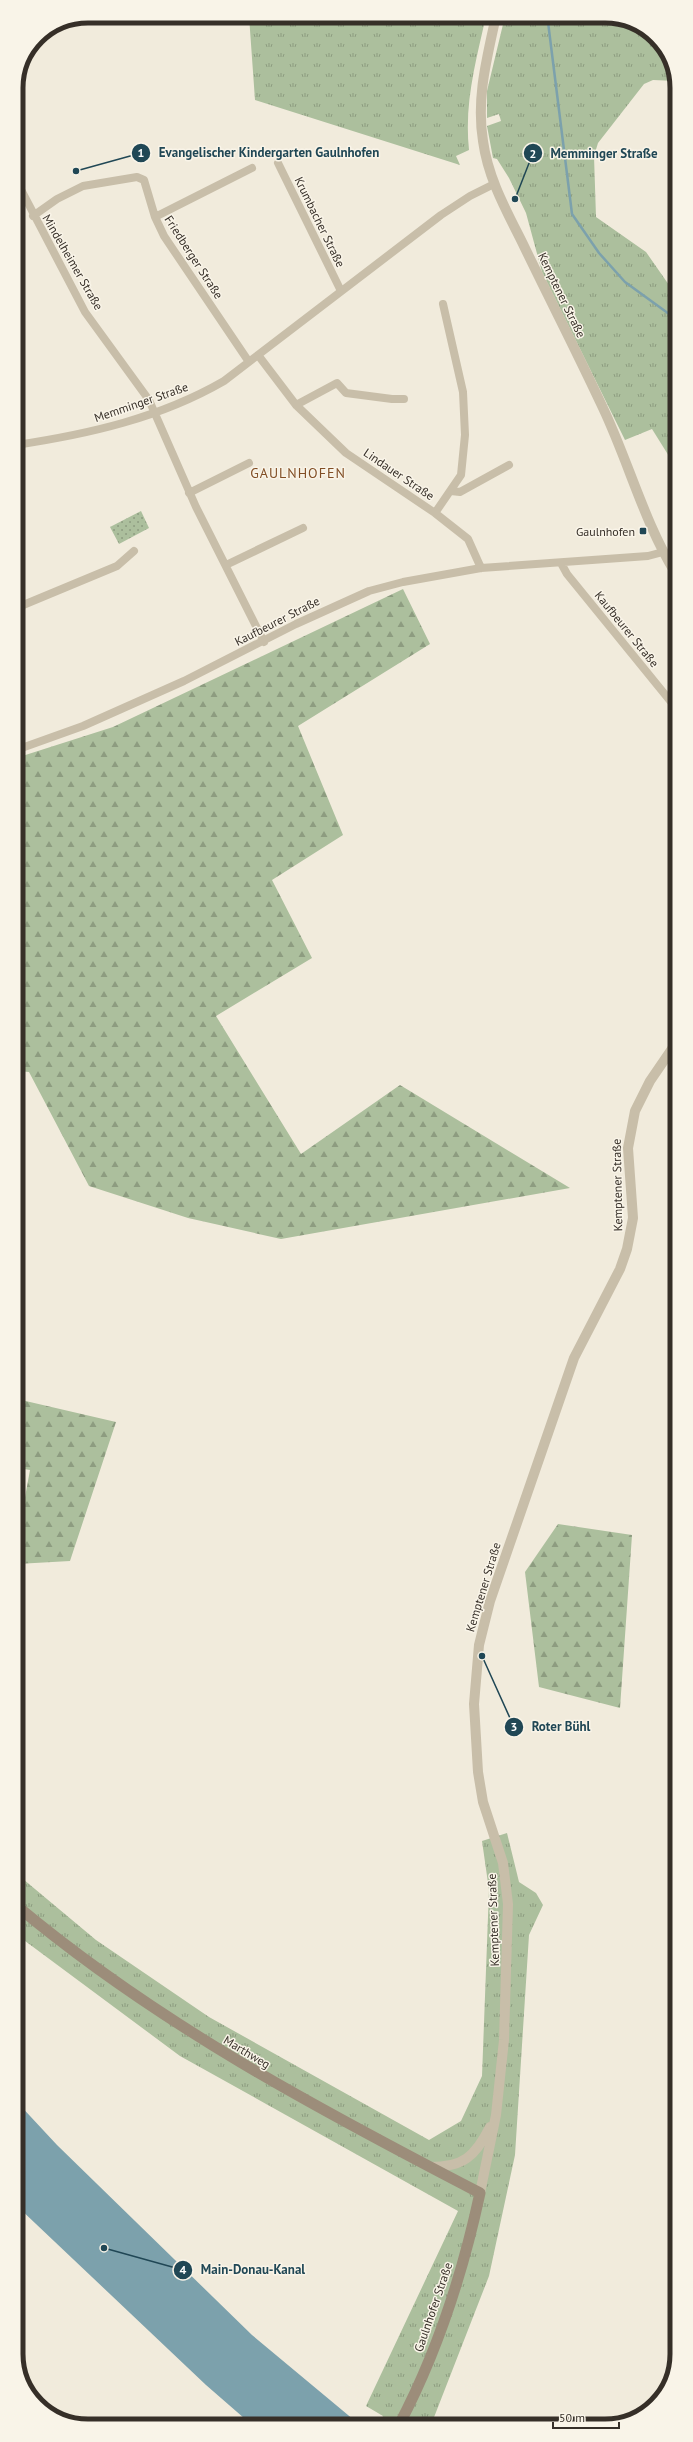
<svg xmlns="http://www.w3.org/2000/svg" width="693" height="2442" viewBox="0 0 693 2442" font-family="'PT Sans',sans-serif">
  <defs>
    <pattern id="grass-tufts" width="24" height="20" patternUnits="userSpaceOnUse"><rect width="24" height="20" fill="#acbf9d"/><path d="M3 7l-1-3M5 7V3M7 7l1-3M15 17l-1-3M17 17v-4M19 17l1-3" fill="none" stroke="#8d9c80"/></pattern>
    <pattern id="forest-firs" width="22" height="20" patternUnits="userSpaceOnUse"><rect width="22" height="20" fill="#acbf9d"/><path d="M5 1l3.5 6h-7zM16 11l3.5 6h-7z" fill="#8d9c80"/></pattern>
    <pattern id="park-dots" width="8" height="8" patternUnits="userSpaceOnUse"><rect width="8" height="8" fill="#acbf9d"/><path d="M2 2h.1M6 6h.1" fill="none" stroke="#8d9c80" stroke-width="1.8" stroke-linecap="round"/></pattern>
  </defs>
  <rect width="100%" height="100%" fill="#f1ebdc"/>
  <path fill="url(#grass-tufts)" d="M 249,16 L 486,16 C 476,61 464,103 469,150 L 456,156 L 460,165 L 255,100 Z
    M 505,16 L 610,16 L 652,34 L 676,73 L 676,81 L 653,80 L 644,84 L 598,143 L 594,156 L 596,217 L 646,252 L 676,295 L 676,460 L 672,461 L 652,429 L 625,440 L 542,272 L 526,213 L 509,178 L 497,159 L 493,158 L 487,126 L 501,121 L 499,114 L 487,118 L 487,91 Z
    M 507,1833 L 519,1882 L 536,1893 L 543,1905 L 529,1935 L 515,2155 L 489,2276 L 431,2425 L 378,2425 L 383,2416 L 366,2406 L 458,2211 L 180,2056 L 17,1935 L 17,1874 L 96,1940 L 209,2017 L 429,2140 L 461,2121 L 482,2076 L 489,1890 L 482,1841 Z"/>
  <path fill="url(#forest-firs)" d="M 403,589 L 430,644 L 298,726 L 343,835 L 272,880 L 312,958 L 216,1016 L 301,1154 L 400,1085 L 570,1188 L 281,1239 L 188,1218 L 89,1186 L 29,1072 L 17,1071 L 16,758 L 113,727 Z
    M 17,1399 L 116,1422 L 70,1561 L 17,1564 L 17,1541 L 30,1470 L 17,1468 Z
    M 558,1524 L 632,1535 L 620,1708 L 539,1687 L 525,1572 Z"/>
  <path fill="url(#park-dots)" d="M 141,511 L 149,528 L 119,544 L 110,527 Z
    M 677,1811 L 677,1864 L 669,1864 Z"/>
  <path fill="#7ca1ac" d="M 17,2102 L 57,2145 L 252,2335 L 360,2425 L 252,2425 L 206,2385 L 17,2206 Z"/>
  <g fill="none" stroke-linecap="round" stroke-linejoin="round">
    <path stroke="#7ca1ac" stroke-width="2.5" d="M 548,22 L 572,214 L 599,253 L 625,282 L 676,319
      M 508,23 L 619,20"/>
    <path stroke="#c8bea9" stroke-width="8" d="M 278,163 L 341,291
      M 16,180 L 85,312 L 149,400 L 196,507 L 264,642
      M 33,216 L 57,199 L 83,186 L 137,177 L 144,180 L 155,217 L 164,236 L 249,362
      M 155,217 L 252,168
      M 258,355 L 296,405 L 346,453 L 435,513 L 468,539 L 481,568
      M 296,405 L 337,383 L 346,393 L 392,399 L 404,399
      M 16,445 C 89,434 160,418 224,381 L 441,215 L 470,196 L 494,184
      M 451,491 L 460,492 L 509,465
      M 189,493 L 249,463
      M 435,513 L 461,475 L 465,435 L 463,392 L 443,304
      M 561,563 L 567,574 L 676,708
      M 226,565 L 303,528
      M 16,608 L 117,566 L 134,551
      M 16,750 L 83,726 L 184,681 L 296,624 L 369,591 L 403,582 L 481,568 L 648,556 L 663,552"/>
    <path stroke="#c8bea9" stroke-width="10" d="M 496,16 C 487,58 476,98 483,141 C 488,178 506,210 522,242 C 549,298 577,352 603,408 C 629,463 644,522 676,574
      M 430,2167 C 463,2167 475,2157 490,2127
      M 480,2193 L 496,2115 L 504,2040 L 508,1904 L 503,1863 L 483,1802 L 478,1772 L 474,1704 L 479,1645 L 490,1601 L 574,1358 L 620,1269 L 627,1249 L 633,1218 L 628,1148 L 635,1111 L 650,1081 L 676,1043"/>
    <path stroke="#9c8d7a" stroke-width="11" d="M 17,1906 C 158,2024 318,2109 480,2193 C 463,2272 437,2353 399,2425"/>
  </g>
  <rect fill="#204755" stroke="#f9f4e8" stroke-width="1.5" x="639" y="527" width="8" height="8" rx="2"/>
  <g text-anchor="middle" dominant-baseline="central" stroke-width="3" stroke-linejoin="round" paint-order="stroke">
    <g font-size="12" fill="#362f28" stroke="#f9f4e8">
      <text transform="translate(320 222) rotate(64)">Krumbacher Straße</text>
      <text transform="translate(194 257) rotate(57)">Friedberger Straße</text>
      <text transform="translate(73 262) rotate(60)">Mindelheimer Straße</text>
      <text transform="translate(562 295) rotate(64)">Kemptener Straße</text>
      <text transform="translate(141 402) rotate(-19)">Memminger Straße</text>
      <text transform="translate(399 474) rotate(34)">Lindauer Straße</text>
      <text transform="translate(277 621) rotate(-27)">Kaufbeurer Straße</text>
      <text transform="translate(627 629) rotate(51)">Kaufbeurer Straße</text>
      <text transform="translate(617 1185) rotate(-91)">Kemptener Straße</text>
      <text transform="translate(483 1587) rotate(-73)">Kemptener Straße</text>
      <text transform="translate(493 1920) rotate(-92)">Kemptener Straße</text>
      <text transform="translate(247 2052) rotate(31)">Marthweg</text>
      <text transform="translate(433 2307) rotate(-71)">Gaulnhofer Straße</text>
    </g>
    <g font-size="12" fill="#362f28" stroke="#f9f4e8" text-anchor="end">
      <text x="635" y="531">Gaulnhofen</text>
    </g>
    <g font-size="14" letter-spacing="1" fill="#814e25" stroke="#f9f4e8">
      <text x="298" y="473">GAULNHOFEN</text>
    </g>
  </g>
  <path d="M0 0H693V2442H0ZM88 23H605A65 65 0 0 1 670 88V2354A65 65 0 0 1 605 2419H88A65 65 0 0 1 23 2354V88A65 65 0 0 1 88 23Z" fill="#f9f4e8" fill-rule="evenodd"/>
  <path fill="none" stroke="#362f28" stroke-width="5" d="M88 23H605A65 65 0 0 1 670 88V2354A65 65 0 0 1 605 2419H88A65 65 0 0 1 23 2354V88A65 65 0 0 1 88 23Z"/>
  <path fill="none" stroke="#204755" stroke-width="1.5" d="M76 171L141 153M515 199L533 153M482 1656L514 1727M104 2248L183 2270"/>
  <g fill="#204755" stroke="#f9f4e8" stroke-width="1.5">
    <circle cx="76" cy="171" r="4"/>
    <circle cx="515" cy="199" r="4"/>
    <circle cx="482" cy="1656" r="4"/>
    <circle cx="104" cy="2248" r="4"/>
    <circle cx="141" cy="153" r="10"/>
    <circle cx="533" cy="153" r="10"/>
    <circle cx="514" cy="1727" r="10"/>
    <circle cx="183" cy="2270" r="10"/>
  </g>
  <g font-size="12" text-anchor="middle" font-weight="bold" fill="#fff">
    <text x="141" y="157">1</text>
    <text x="533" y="158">2</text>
    <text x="514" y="1731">3</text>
    <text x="183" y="2274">4</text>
  </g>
  <g font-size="13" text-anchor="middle" font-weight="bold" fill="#204755" stroke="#f9f4e8" stroke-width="3" stroke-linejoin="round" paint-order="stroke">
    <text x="269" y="157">Evangelischer Kindergarten Gaulnhofen</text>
    <text x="604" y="158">Memminger Straße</text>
    <text x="561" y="1731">Roter Bühl</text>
    <text x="253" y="2274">Main-Donau-Kanal</text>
  </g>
  <path d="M553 2422v6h66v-6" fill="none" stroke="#362f28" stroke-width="2"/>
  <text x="559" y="2422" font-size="12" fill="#362f28" stroke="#f9f4e8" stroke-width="3" paint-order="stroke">50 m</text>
</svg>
